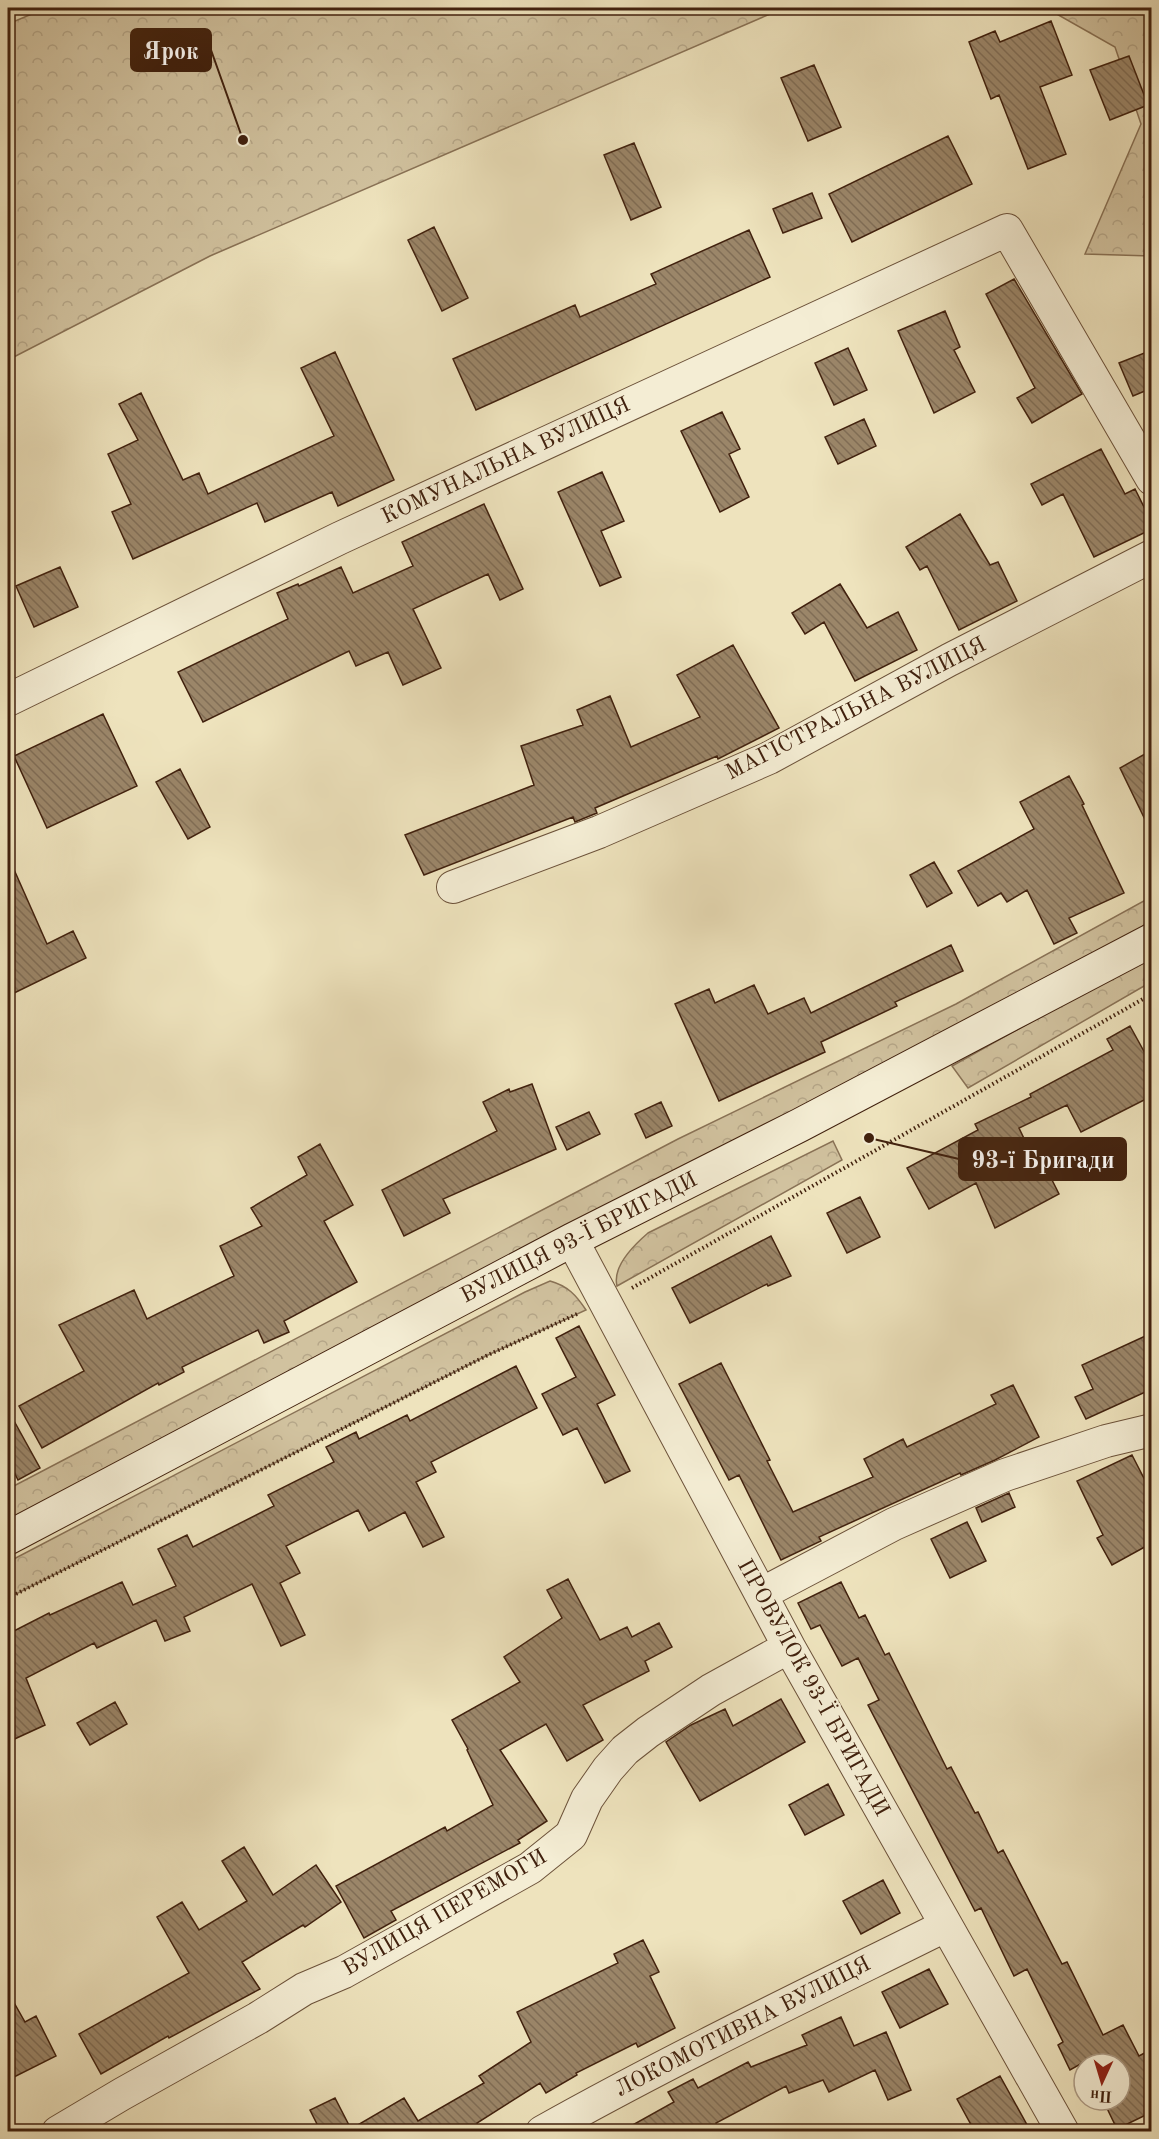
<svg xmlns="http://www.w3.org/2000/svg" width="1159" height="2139" viewBox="0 0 1159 2139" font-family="'Old Standard TT',serif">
  <defs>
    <pattern id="forest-crowns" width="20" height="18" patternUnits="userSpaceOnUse" patternTransform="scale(1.5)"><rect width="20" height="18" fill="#d1c29f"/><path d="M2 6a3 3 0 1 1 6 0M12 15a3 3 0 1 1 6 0" fill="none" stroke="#b5a688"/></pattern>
    <pattern id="building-back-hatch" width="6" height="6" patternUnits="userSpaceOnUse" patternTransform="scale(1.5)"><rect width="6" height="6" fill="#9b8669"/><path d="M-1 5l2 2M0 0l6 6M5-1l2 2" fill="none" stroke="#806d55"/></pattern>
  </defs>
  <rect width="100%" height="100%" fill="#eee3bd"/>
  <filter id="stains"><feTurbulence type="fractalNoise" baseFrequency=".00333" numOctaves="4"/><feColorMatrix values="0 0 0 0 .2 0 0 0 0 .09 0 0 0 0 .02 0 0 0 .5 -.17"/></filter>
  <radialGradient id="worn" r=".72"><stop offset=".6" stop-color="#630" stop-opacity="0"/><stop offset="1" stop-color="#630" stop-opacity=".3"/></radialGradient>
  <path fill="url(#forest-crowns)" stroke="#897256" stroke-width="1.5" d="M 46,8 L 784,8 L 210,256 L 8,360 L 8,24 Z
    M 1046,8 L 1151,8 L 1151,256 L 1085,254 L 1141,124 L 1115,47 Z
    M 1151,897 L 1151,930 L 8,1524 L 8,1489 L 678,1139 L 956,1004 Z
    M 1151,955 L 1151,982 L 968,1088 L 952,1066 Z
    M 833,1141 L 842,1160 L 617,1286 C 612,1266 634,1245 648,1233 Z
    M 550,1281 C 568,1286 576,1295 586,1310 L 488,1355 L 8,1598 L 8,1562 L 525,1292 Z"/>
  <path fill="url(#building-back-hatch)" stroke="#41210e" stroke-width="1.5" d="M 1051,21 L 1072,75 L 1040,87 L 1066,154 L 1028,169 L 999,95 L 991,99 L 969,42 L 995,31 L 1000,42 Z
    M 1129,56 L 1148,105 L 1110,120 L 1090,70 Z
    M 814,65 L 841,127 L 808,141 L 781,78 Z
    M 948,136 L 972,184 L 852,242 L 829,194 Z
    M 634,143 L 661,207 L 631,220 L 604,155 Z
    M 812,193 L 822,218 L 783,233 L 773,209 Z
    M 434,227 L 468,298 L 442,311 L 408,240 Z
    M 749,230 L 770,277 L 476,410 L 453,359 L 575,305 L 580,317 L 656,284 L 651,274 Z
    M 1014,279 L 1082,394 L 1032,423 L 1017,398 L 1035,388 L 986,294 Z
    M 945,311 L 960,347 L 954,350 L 975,392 L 934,413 L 898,331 Z
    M 848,348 L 867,390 L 834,405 L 815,363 Z
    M 1152,350 L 1152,388 L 1133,396 L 1119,363 Z
    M 335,352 L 394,480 L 338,506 L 332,492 L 265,522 L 257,503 L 133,559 L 112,512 L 131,504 L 108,454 L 138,440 L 119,404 L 141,393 L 183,480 L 199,473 L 208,494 L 334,436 L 301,368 Z
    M 722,412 L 740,449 L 729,454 L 749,497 L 720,512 L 681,431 Z
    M 864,419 L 876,446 L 838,464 L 825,437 Z
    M 1101,449 L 1125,494 L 1135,489 L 1152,523 L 1152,529 L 1094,557 L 1063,494 L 1042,505 L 1031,484 Z
    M 602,472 L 624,521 L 601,531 L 621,577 L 600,586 L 558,492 Z
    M 484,504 L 523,589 L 500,600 L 488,574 L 413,609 L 441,668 L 403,685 L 388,652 L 356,666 L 349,651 L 203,722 L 178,672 L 288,619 L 277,593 L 298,584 L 299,586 L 341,567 L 353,593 L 413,566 L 402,542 Z
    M 960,514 L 990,565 L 998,562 L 1017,601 L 959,630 L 927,566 L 920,570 L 906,547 Z
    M 60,567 L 78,607 L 34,627 L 16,586 Z
    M 840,584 L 867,628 L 898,612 L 917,650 L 855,681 L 824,622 L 805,634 L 792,613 Z
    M 733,645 L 779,728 L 718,759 L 717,756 L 595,808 L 597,813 L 592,815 L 575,822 L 573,817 L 424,875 L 405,835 L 534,785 L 521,746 L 583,725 L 577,710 L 610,696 L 631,747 L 700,717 L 677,675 Z
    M 103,714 L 137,786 L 47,828 L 14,756 Z
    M 1152,750 L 1152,834 L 1120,768 Z
    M 180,769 L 210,827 L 188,839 L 156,782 Z
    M 1069,776 L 1084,804 L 1082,805 L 1124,893 L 1069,918 L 1077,933 L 1054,944 L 1027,890 L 1007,902 L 1001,893 L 978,906 L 958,871 L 1034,829 L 1020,802 Z
    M 8,856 L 47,944 L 73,931 L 86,958 L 8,996 Z
    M 934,862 L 952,893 L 927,907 L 910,875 Z
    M 951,945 L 963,971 L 895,1002 L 897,1006 L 821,1042 L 825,1052 L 719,1101 L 675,1004 L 709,989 L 715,1003 L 754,985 L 768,1014 L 804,998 L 811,1013 Z
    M 1130,1026 L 1152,1066 L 1152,1096 L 1081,1132 L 1067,1105 L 1019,1128 L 1042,1176 L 1048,1172 L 1059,1194 L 995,1228 L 976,1183 L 929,1209 L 907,1168 L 978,1130 L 975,1124 L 1031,1097 L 1030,1094 L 1113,1050 L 1107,1039 Z
    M 532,1084 L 556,1149 L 443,1199 L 450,1213 L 404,1236 L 382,1190 L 497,1131 L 483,1102 L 509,1089 L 510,1092 Z
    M 661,1102 L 672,1126 L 646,1138 L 635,1114 Z
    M 589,1112 L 600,1134 L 567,1150 L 556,1127 Z
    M 320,1144 L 353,1205 L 324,1221 L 357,1282 L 284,1321 L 289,1332 L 264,1343 L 258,1330 L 182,1367 L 184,1372 L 159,1385 L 158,1383 L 42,1448 L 19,1406 L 84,1371 L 59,1325 L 134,1290 L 147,1319 L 234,1276 L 220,1246 L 262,1226 L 251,1208 L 307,1175 L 298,1157 Z
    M 860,1197 L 880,1237 L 847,1253 L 827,1213 Z
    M 771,1236 L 791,1276 L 768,1286 L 767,1284 L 690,1323 L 672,1288 Z
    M 579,1326 L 615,1395 L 597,1404 L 630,1471 L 605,1483 L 577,1428 L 563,1435 L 542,1394 L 576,1377 L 556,1338 Z
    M 1152,1333 L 1152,1389 L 1086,1419 L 1075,1397 L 1093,1389 L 1082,1365 Z
    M 721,1363 L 770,1460 L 767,1461 L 793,1512 L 873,1477 L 864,1459 L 903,1439 L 907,1447 L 996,1404 L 991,1395 L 1013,1385 L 1039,1437 L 995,1460 L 961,1475 L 960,1473 L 819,1537 L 821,1541 L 781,1560 L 739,1475 L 729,1480 L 679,1384 Z
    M 516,1366 L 537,1408 L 431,1462 L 436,1472 L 416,1482 L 444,1537 L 423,1547 L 405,1512 L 369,1531 L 358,1510 L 286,1546 L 300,1573 L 280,1583 L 305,1635 L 281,1646 L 252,1584 L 184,1617 L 190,1631 L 165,1641 L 156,1620 L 97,1648 L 94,1643 L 26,1678 L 45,1725 L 8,1742 L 8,1634 L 49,1613 L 50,1615 L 122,1582 L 133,1605 L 176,1586 L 158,1549 L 187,1535 L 193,1547 L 274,1506 L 268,1495 L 334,1462 L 326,1447 L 356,1432 L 359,1439 L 407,1415 L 410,1421 Z
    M 8,1410 L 40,1468 L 18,1480 L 8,1460 Z
    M 1132,1455 L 1152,1494 L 1152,1543 L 1112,1565 L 1097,1538 L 1103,1535 L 1077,1481 Z
    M 1009,1493 L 1015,1507 L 982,1522 L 976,1508 Z
    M 967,1522 L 986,1561 L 950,1578 L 931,1539 Z
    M 568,1579 L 600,1640 L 627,1627 L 632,1637 L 659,1623 L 672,1647 L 645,1661 L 649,1671 L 583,1705 L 603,1740 L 567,1761 L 546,1724 L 500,1750 L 547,1821 L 518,1840 L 520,1843 L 391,1911 L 396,1920 L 364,1938 L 336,1886 L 445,1827 L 447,1831 L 493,1805 L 467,1750 L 468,1749 L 452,1720 L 520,1682 L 504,1657 L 562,1618 L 547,1590 Z
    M 841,1582 L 859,1618 L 865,1615 L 885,1655 L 889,1653 L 947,1769 L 951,1767 L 975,1813 L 978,1812 L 998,1853 L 1003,1850 L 1062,1964 L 1067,1962 L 1103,2035 L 1123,2025 L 1139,2056 L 1152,2049 L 1152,2112 L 1117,2129 L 1103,2100 L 1120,2100 L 1120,2064 L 1085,2064 L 1084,2062 L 1070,2070 L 1058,2045 L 1063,2042 L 1027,1969 L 1014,1976 L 981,1908 L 975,1911 L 868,1705 L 879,1700 L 858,1658 L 842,1666 L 820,1625 L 811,1629 L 798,1603 Z
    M 781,1699 L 805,1742 L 700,1801 L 666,1742 L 691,1725 L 725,1709 L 733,1726 Z
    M 115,1702 L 127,1724 L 90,1745 L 77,1723 Z
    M 828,1784 L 844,1815 L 805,1835 L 789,1805 Z
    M 244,1847 L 273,1895 L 316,1865 L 341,1902 L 305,1927 L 303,1925 L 242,1962 L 260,1989 L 169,2038 L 168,2036 L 101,2074 L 79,2034 L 189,1973 L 157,1917 L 182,1902 L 199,1930 L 247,1901 L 222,1861 Z
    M 883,1880 L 900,1913 L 861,1934 L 843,1901 Z
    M 643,1940 L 659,1972 L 650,1976 L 675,2028 L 638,2047 L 636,2043 L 576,2073 L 577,2075 L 546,2093 L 540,2083 L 477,2123 L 482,2132 L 321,2132 L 310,2110 L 335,2098 L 351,2129 L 404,2098 L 418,2121 L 484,2083 L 479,2076 L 531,2042 L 517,2012 L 618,1963 L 614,1954 Z
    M 929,1969 L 948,2004 L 900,2028 L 882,1992 Z
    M 8,1992 L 25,2022 L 36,2016 L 56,2056 L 8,2080 Z
    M 841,2017 L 854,2046 L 886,2032 L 911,2090 L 888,2100 L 875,2070 L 829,2092 L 823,2080 L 789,2093 L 786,2086 L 716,2123 L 721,2132 L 620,2132 L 674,2102 L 668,2092 L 693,2079 L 698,2088 L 748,2062 L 751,2067 L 807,2045 L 802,2035 Z
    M 1000,2076 L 1031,2132 L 975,2132 L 957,2099 Z"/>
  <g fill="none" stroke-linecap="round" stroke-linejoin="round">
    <g stroke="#6c523a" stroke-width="34">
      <path id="street" d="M 8,700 L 340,538 L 1007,230 L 1152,479
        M 453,887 L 599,832 L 769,758 L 949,660 L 1152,556
        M 572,1240 L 789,1647 L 1063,2132
        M 761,1594 L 894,1524 L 1005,1475 L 1106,1441 L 1152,1430
        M 58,2132 L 122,2094 L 258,2018 L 304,1989 L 344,1972 L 530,1868 L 571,1835 L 587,1799 L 608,1769 L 625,1750 L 648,1732 L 711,1690 L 789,1647
        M 542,2132 C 674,2058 810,1993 945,1926"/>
    </g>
    <g stroke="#41210e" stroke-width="35">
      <path id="secondary" d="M 8,1538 L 572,1240 L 800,1125 L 1152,940"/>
    </g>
    <path stroke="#41210e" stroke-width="4" stroke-dasharray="1.5 3" stroke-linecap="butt" d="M 632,1288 L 1152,994
      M 8,1598 L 488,1355 L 577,1314"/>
    <use href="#street" stroke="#f4edd4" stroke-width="32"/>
    <use href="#secondary" stroke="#f4edd4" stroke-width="33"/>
  </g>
  <g text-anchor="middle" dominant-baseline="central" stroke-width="4.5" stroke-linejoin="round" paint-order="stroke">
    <g font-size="22" fill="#41210e" stroke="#f4edd4">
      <text transform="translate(506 461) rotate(-25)">КОМУНАЛЬНА ВУЛИЦЯ</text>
      <text transform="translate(856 709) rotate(-27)">МАГІСТРАЛЬНА ВУЛИЦЯ</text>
      <text transform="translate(579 1238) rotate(-27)">ВУЛИЦЯ 93-Ї БРИГАДИ</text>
      <text transform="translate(813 1688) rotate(61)">ПРОВУЛОК 93-Ї БРИГАДИ</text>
      <text transform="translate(445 1913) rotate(-30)">ВУЛИЦЯ ПЕРЕМОГИ</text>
      <text transform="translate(743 2027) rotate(-27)">ЛОКОМОТИВНА ВУЛИЦЯ</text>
    </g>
  </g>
  <path fill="none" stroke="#41210e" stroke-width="2" d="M243 140L211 50M869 1138L959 1159"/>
  <g fill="#41210e" stroke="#f4edd4" stroke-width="2">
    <circle cx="243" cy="140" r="6"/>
    <circle cx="869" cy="1138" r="6"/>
  </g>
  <g fill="#41210e" stroke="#41210e" stroke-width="2">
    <rect x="131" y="29" width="80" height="42" rx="6"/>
    <rect x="959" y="1138" width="167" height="42" rx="6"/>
  </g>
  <g font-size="24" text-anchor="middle" font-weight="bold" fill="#fff">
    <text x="171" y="59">Ярок</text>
    <text x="1043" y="1168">93-ї Бригади</text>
  </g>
  <rect width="1159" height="2139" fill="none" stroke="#eee3bd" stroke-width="30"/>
  <rect x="9" y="9" width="1141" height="2121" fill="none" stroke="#41210e" stroke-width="3"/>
  <rect x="15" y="15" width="1129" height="2109" fill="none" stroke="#41210e" stroke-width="1.5"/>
  <g transform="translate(1102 2082) rotate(184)"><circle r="28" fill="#f4edd4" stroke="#ac9b85" stroke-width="1.5"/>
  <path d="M0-4.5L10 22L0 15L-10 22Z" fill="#8f2418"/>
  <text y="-9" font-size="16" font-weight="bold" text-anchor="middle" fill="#41210e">Пн</text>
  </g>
  <rect width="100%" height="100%" filter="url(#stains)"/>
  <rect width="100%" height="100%" fill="url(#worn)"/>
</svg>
